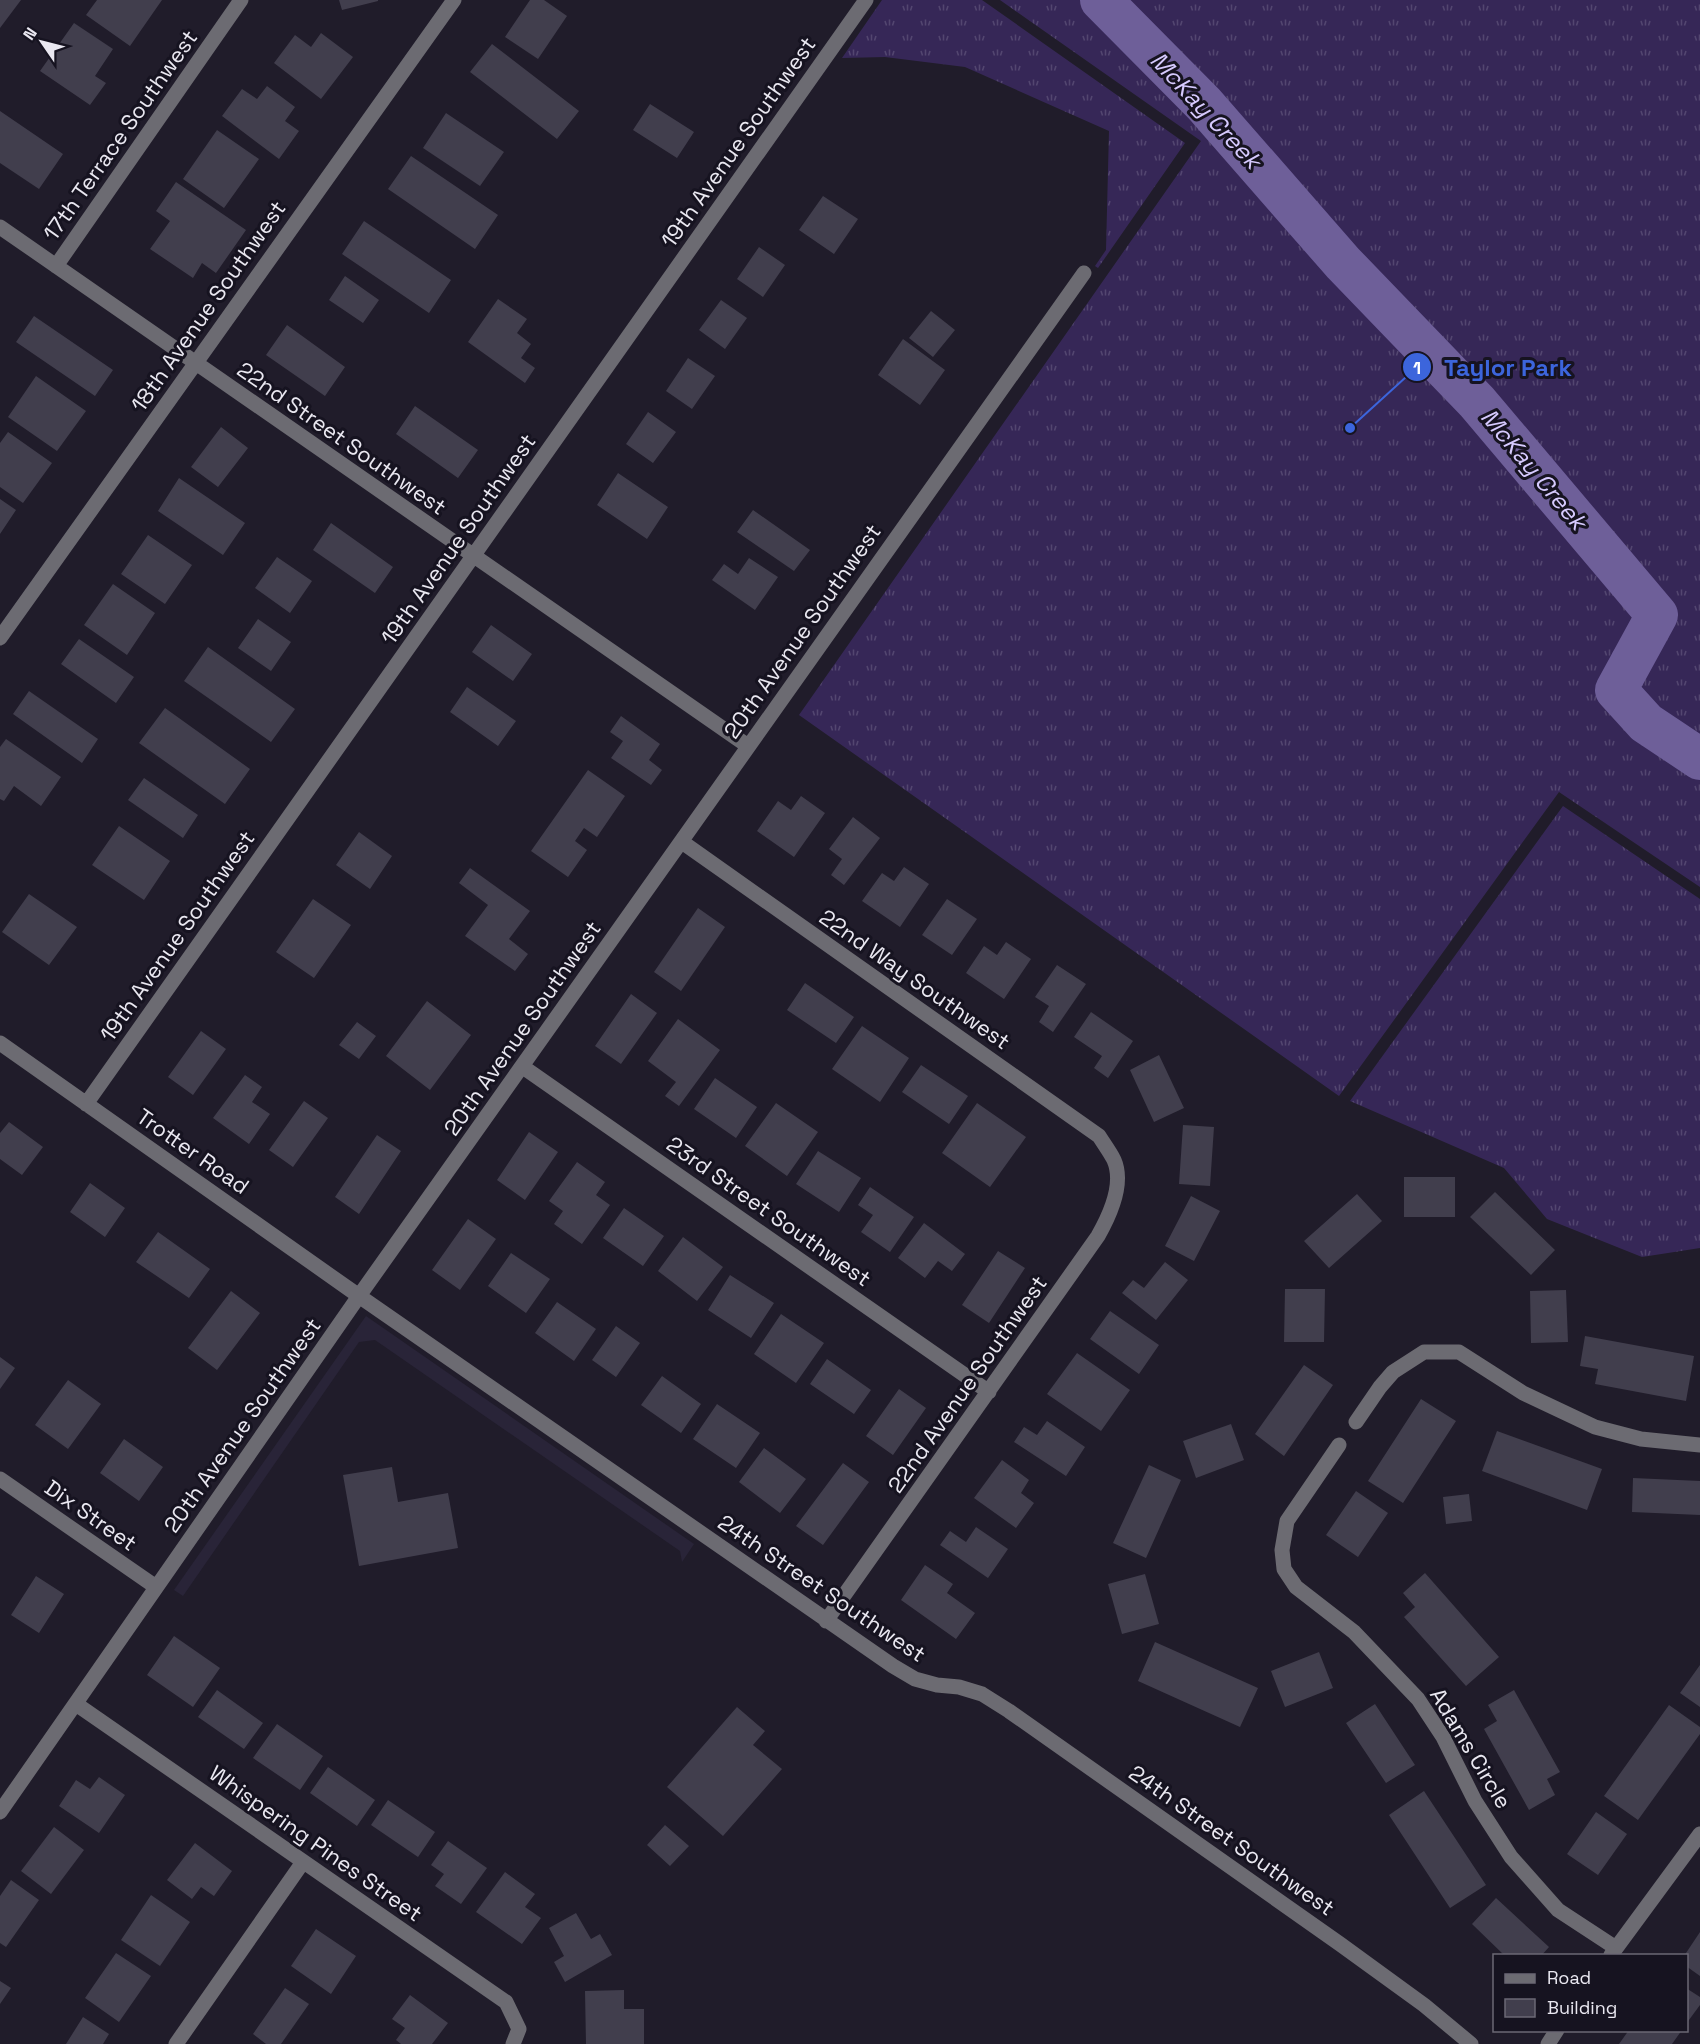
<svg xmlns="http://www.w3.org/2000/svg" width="1700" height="2044" viewBox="0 0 1700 2044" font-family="'Space Grotesk',sans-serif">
  <defs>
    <pattern id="grass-tufts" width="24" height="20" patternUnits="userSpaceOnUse" patternTransform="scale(1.5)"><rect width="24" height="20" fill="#362757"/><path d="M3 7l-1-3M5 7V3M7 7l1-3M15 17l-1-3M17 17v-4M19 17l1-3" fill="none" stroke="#534670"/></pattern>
  </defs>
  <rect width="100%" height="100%" fill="#201c2a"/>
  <path fill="#292438" d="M 366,1316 L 694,1544 L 682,1562 L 680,1551 L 375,1340 L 359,1342 L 183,1596 L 174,1590 Z"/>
  <path fill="url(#grass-tufts)" d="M 882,0 L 982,0 L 1185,143 L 1098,268 L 1095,266 L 1106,250 L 1109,131 L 965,67 L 885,57 L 842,58 Z
    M 1000,0 L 1700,0 L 1700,887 L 1559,792 L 1339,1096 L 799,715 L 1201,141 Z
    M 1563,806 L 1700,899 L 1700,1248 L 1642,1257 L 1547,1219 L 1504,1168 L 1350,1101 Z"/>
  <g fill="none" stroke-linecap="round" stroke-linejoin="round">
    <path stroke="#6e5f99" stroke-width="42" d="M 1101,0 L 1204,104 L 1343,263 L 1477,402 L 1657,615 L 1616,690 L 1646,723 L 1700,759"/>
  </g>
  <path fill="#413e4d" d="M 0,0 L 21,0 L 0,28 Z
    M 97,0 L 162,0 L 130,46 L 86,15 Z
    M 339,0 L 378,0 L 378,1 L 342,10 Z
    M 530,0 L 544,0 L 567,16 L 538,59 L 505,37 Z
    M 74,23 L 113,49 L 95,76 L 106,83 L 90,105 L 40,71 Z
    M 321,33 L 353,57 L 321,99 L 274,63 L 295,35 L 311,47 Z
    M 492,44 L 579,111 L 557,139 L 470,72 Z
    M 267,86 L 295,107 L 285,121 L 299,131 L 279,159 L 222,116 L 242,89 L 257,99 Z
    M 650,104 L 694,132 L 677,158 L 633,130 Z
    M 0,111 L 63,154 L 39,189 L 0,163 Z
    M 446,113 L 504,152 L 480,186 L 423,148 Z
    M 217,130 L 259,159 L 224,208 L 183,179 Z
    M 411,156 L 498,215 L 475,249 L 388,189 Z
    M 176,182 L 246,230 L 216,273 L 202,263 L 193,278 L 150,249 L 170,221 L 156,211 Z
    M 823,196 L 858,219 L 834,254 L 799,230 Z
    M 364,221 L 451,280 L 429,313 L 342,254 Z
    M 759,247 L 785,265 L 763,297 L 737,279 Z
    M 345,276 L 379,300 L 363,323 L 329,300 Z
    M 498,299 L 527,319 L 517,333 L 531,344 L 521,358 L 535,368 L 525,383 L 468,342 Z
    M 721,300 L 747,318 L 725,349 L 699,330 Z
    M 931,311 L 955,330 L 933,357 L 909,338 Z
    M 34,316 L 113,370 L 95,396 L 16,342 Z
    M 287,325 L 345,367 L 325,396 L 266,355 Z
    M 903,339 L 945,370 L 920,405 L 878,375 Z
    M 688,358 L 715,376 L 692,409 L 666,391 Z
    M 36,376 L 86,411 L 57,451 L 8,417 Z
    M 415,406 L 478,450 L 458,478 L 396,434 Z
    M 648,412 L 676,432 L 653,463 L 626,444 Z
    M 221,427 L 248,448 L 218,487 L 191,467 Z
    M 8,432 L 52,463 L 23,503 L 0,487 L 0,443 Z
    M 618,473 L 668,507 L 647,539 L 597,505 Z
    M 179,478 L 245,523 L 223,555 L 158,511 Z
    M 0,499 L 16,510 L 0,534 Z
    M 753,510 L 810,550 L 794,571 L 737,532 Z
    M 331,523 L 393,567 L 375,593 L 313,550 Z
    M 148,535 L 192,565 L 165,604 L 121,574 Z
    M 277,557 L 312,581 L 290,613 L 255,588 Z
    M 749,558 L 778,577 L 755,610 L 712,580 L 724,564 L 738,574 Z
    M 113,584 L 155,613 L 127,655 L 84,625 Z
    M 258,619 L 291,642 L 271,671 L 238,648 Z
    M 491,625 L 532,654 L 513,681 L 472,652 Z
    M 79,639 L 134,677 L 116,703 L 61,664 Z
    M 208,647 L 295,709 L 271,742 L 184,681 Z
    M 467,687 L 516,721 L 498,746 L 450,712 Z
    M 29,691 L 98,739 L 82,763 L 13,714 Z
    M 165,708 L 250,769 L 225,804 L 139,743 Z
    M 621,716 L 660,744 L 649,760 L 662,770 L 651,785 L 611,758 L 623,741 L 610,732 Z
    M 6,739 L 61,777 L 41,806 L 14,786 L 4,801 L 0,799 L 0,747 Z
    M 588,770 L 625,796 L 597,837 L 584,828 L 575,841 L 587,850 L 568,877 L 531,851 Z
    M 144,778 L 198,815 L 183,838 L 128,800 Z
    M 801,796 L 825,813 L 794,857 L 757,831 L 778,801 L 791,810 Z
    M 853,817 L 880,838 L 844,885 L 831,875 L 842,859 L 829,849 Z
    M 119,826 L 170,861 L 144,900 L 92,865 Z
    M 359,832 L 392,856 L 370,889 L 336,865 Z
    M 904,867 L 929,884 L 900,927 L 862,901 L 882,873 L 894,881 Z
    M 470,868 L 530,911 L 509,939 L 528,954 L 515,971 L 465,936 L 488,905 L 459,883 Z
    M 29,894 L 77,927 L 49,965 L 2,932 Z
    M 313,899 L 351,925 L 314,978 L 276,952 Z
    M 947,899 L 977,919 L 952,955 L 922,935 Z
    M 698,908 L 725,927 L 681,991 L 654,972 Z
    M 1006,942 L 1031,959 L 1004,999 L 966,973 L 984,946 L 997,955 Z
    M 1057,965 L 1086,984 L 1053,1032 L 1039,1022 L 1049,1006 L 1035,997 Z
    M 805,983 L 854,1017 L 836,1043 L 787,1010 Z
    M 631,994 L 657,1013 L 621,1064 L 595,1046 Z
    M 427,1001 L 471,1035 L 430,1090 L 386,1056 Z
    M 1091,1012 L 1133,1041 L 1108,1078 L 1094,1068 L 1102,1056 L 1074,1037 Z
    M 678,1019 L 720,1050 L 679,1106 L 665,1096 L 676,1082 L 648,1061 Z
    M 357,1022 L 376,1036 L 359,1059 L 339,1045 Z
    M 862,1026 L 909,1058 L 880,1102 L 832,1069 Z
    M 201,1031 L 226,1049 L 193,1095 L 168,1077 Z
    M 1159,1055 L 1184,1108 L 1154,1122 L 1130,1070 Z
    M 921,1065 L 968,1096 L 949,1124 L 902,1092 Z
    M 245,1075 L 262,1087 L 252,1102 L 270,1114 L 249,1144 L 213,1118 Z
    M 715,1078 L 757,1107 L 736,1138 L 694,1109 Z
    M 304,1101 L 328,1118 L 293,1167 L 269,1150 Z
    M 776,1103 L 818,1132 L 787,1176 L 745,1146 Z
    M 977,1103 L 1026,1137 L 990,1187 L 942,1153 Z
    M 9,1122 L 43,1147 L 22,1175 L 0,1159 L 0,1133 Z
    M 1183,1125 L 1214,1127 L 1210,1186 L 1179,1184 Z
    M 529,1132 L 558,1152 L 525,1200 L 497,1180 Z
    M 377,1135 L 401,1151 L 359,1214 L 335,1197 Z
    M 818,1151 L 861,1178 L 839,1212 L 796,1184 Z
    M 577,1162 L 605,1182 L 596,1195 L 610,1205 L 582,1244 L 554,1224 L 563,1211 L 549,1201 Z
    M 1404,1177 L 1455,1177 L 1455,1217 L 1404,1217 Z
    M 90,1183 L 125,1208 L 105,1237 L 70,1212 Z
    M 870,1187 L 914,1217 L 890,1252 L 861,1232 L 873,1215 L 858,1205 Z
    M 1495,1192 L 1555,1250 L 1531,1275 L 1470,1217 Z
    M 1357,1194 L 1382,1221 L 1329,1268 L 1304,1241 Z
    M 1191,1196 L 1220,1211 L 1194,1261 L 1165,1246 Z
    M 624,1208 L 664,1236 L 643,1266 L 603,1238 Z
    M 468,1219 L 496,1239 L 460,1290 L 432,1270 Z
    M 924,1223 L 965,1254 L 952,1271 L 938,1261 L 925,1278 L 898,1258 Z
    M 158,1232 L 210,1269 L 189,1298 L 136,1262 Z
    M 683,1237 L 723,1267 L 697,1301 L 658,1271 Z
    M 998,1251 L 1025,1268 L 989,1323 L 962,1305 Z
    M 511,1253 L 550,1279 L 526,1313 L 488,1286 Z
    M 1165,1262 L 1188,1280 L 1156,1320 L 1122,1293 L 1133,1280 L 1144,1288 Z
    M 730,1275 L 774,1303 L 751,1338 L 708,1310 Z
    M 1285,1289 L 1325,1289 L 1324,1342 L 1284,1342 Z
    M 1566,1290 L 1568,1342 L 1531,1343 L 1530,1291 Z
    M 231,1291 L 260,1313 L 217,1370 L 188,1348 Z
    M 557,1302 L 596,1329 L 574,1361 L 535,1333 Z
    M 1110,1311 L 1159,1345 L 1139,1374 L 1090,1339 Z
    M 781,1314 L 824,1343 L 796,1383 L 754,1354 Z
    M 616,1326 L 640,1343 L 616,1377 L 592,1360 Z
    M 1585,1336 L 1694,1356 L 1686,1401 L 1595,1384 L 1598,1369 L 1580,1366 Z
    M 1077,1353 L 1130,1390 L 1101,1431 L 1047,1394 Z
    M 0,1357 L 15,1368 L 0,1389 Z
    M 827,1359 L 871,1390 L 854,1414 L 810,1384 Z
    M 1304,1365 L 1333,1385 L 1284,1456 L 1255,1434 Z
    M 662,1376 L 701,1404 L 681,1433 L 641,1405 Z
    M 68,1380 L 101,1404 L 68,1449 L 35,1425 Z
    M 899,1389 L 926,1408 L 893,1455 L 866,1436 Z
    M 1421,1399 L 1456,1421 L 1403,1503 L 1368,1481 Z
    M 717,1404 L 760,1433 L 736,1468 L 693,1439 Z
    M 1047,1421 L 1085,1447 L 1066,1476 L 1014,1442 L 1024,1427 L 1037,1435 Z
    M 1231,1424 L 1244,1460 L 1196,1478 L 1183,1441 Z
    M 1497,1431 L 1602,1469 L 1587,1510 L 1482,1471 Z
    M 124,1439 L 163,1467 L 139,1501 L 100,1473 Z
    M 764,1448 L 806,1479 L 780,1513 L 739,1482 Z
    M 1002,1460 L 1029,1480 L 1021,1493 L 1034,1503 L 1016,1528 L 974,1498 Z
    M 843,1463 L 869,1482 L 823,1545 L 796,1526 Z
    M 1149,1465 L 1181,1480 L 1146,1558 L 1113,1543 Z
    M 392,1467 L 398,1502 L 448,1493 L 458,1548 L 359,1566 L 343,1475 Z
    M 1633,1478 L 1700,1481 L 1700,1515 L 1632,1512 Z
    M 1356,1491 L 1388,1513 L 1358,1557 L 1326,1535 Z
    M 1469,1494 L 1472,1521 L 1446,1524 L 1443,1497 Z
    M 976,1527 L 1008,1549 L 988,1578 L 940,1545 L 950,1531 L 966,1542 Z
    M 925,1565 L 953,1584 L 947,1593 L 975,1613 L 956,1639 L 901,1600 Z
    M 1425,1573 L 1499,1657 L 1466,1686 L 1404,1617 L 1415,1607 L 1403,1593 Z
    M 1145,1574 L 1159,1624 L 1122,1634 L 1108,1584 Z
    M 36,1576 L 64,1594 L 39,1633 L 11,1615 Z
    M 174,1636 L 220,1668 L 193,1707 L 147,1675 Z
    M 1155,1642 L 1258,1688 L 1240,1727 L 1138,1681 Z
    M 1319,1652 L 1333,1688 L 1285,1707 L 1271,1671 Z
    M 1700,1665 L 1700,1707 L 1680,1693 Z
    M 217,1690 L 263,1723 L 244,1749 L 198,1717 Z
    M 1514,1690 L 1560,1772 L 1547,1779 L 1555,1795 L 1529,1810 L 1484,1729 L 1497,1721 L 1488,1705 Z
    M 1375,1704 L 1415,1765 L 1386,1783 L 1346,1723 Z
    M 1669,1705 L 1700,1727 L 1700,1734 L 1638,1820 L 1604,1796 Z
    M 737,1707 L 765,1731 L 753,1745 L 782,1769 L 723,1836 L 667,1787 Z
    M 277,1724 L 323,1756 L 300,1790 L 253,1758 Z
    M 328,1767 L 375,1800 L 357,1826 L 310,1793 Z
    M 99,1777 L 125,1795 L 99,1833 L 59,1806 L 76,1780 L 90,1789 Z
    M 1424,1791 L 1486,1885 L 1450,1908 L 1389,1815 Z
    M 388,1800 L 435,1832 L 418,1857 L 371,1825 Z
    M 1596,1812 L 1627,1834 L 1598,1875 L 1567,1854 Z
    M 665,1825 L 689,1846 L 670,1866 L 647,1845 Z
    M 54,1827 L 84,1850 L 51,1894 L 21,1871 Z
    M 448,1841 L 487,1868 L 461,1904 L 435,1886 L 444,1874 L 431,1865 Z
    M 195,1843 L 232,1871 L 214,1896 L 201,1887 L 192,1899 L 167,1880 Z
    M 505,1872 L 535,1894 L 525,1907 L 541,1918 L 522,1944 L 476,1912 Z
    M 11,1880 L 39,1900 L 6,1947 L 0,1943 L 0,1896 Z
    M 151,1895 L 190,1922 L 160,1966 L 121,1940 Z
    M 1496,1898 L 1549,1947 L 1541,1956 L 1505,1956 L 1472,1924 Z
    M 576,1913 L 591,1939 L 600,1934 L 612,1955 L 565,1982 L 554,1962 L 564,1956 L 549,1928 Z
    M 316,1929 L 356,1956 L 331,1994 L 291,1966 Z
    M 1700,1932 L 1700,1976 L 1686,1966 L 1686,1956 L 1684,1956 Z
    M 116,1953 L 151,1976 L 119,2022 L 85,1998 Z
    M 0,1981 L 11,1988 L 0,2004 Z
    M 285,1988 L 309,2004 L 281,2044 L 266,2044 L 253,2034 Z
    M 1686,1988 L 1700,1997 L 1700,2005 L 1686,2024 Z
    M 624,1990 L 624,2009 L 644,2009 L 644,2044 L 586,2044 L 585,1991 Z
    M 410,1995 L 448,2023 L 432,2044 L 401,2044 L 396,2040 L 405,2028 L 392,2019 Z
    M 83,2017 L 109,2034 L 103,2044 L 66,2044 Z
    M 1629,2030 L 1682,2030 L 1672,2044 L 1619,2044 Z"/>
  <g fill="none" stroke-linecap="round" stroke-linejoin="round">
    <path stroke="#6c6b72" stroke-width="15" d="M 0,227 L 748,746
      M 56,266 L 241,0
      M 0,638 L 454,0
      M 682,842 L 1099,1136 C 1104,1144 1110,1152 1114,1160 C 1124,1183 1110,1215 1098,1236 L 826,1621
      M 0,1043 L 359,1296 L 893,1666 L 915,1679 L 937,1685 L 959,1687 L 982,1694 L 1009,1711 L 1340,1944 L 1424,2005 L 1471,2044
      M 523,1067 L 989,1392
      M 86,1104 L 866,0
      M 1356,1422 L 1380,1387 L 1393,1372 L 1424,1352 L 1459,1352 L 1523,1393 L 1595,1427 L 1641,1439 L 1700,1445
      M 1339,1445 L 1287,1521 L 1282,1550 L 1284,1569 L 1296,1587 L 1354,1632 L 1418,1699 L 1443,1737 L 1475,1801 L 1511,1857 L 1558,1910 L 1616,1948
      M 0,1479 L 156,1587
      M 76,1704 L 506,2002 L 519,2029 L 513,2044
      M 0,1812 L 359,1296 L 1084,273
      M 1611,1955 L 1700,1834
      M 176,2044 L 303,1862
      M 1548,2044 L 1557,2030"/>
  </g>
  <g text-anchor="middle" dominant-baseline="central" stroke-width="6" stroke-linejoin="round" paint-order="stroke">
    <g font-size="22" fill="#eae8f1" stroke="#161320">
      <text transform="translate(120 135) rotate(-55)">17th Terrace Southwest</text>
      <text transform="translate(738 142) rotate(-55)">19th Avenue Southwest</text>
      <text transform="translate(208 306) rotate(-55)">18th Avenue Southwest</text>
      <text transform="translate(342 438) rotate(35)">22nd Street Southwest</text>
      <text transform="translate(458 539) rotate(-55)">19th Avenue Southwest</text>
      <text transform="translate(802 631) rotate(-55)">20th Avenue Southwest</text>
      <text transform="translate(177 936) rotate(-55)">19th Avenue Southwest</text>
      <text transform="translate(915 979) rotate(35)">22nd Way Southwest</text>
      <text transform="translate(522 1028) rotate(-55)">20th Avenue Southwest</text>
      <text transform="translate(193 1151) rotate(35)">Trotter Road</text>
      <text transform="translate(769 1211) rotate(35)">23rd Street Southwest</text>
      <text transform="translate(967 1384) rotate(-55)">22nd Avenue Southwest</text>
      <text transform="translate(242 1425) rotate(-55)">20th Avenue Southwest</text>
      <text transform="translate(91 1515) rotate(35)">Dix Street</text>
      <text transform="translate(822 1588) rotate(34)">24th Street Southwest</text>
      <text transform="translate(1471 1748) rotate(59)">Adams Circle</text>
      <text transform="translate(1232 1840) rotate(35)">24th Street Southwest</text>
      <text transform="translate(316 1843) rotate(35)">Whispering Pines Street</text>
    </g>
    <g font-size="24" font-style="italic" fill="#d6cafe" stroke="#161320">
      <text transform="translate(1206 110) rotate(47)">McKay Creek</text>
      <text transform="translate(1534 469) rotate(50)">McKay Creek</text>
    </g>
  </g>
  <path fill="none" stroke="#3c65dc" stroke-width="2" d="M1350 428L1417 367"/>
  <g fill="#3c65dc" stroke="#161320" stroke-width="2">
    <circle cx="1350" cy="428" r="6"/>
    <circle cx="1417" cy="367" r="15"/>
  </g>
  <g font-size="18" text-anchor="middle" font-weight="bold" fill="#fff">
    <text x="1417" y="374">1</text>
  </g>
  <g font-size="24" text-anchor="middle" font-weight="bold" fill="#3c65dc" stroke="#161320" stroke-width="6" stroke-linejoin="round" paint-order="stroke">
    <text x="1508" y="376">Taylor Park</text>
  </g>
  <rect x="1493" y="1954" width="195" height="78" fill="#161320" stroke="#6b6874" stroke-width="1.5"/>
  <rect x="1505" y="1974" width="30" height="9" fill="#6c6b72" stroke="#6b6874" stroke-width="1.5"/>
  <text x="1547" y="1984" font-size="18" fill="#eae8f1">Road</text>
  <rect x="1505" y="1999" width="30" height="18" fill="#413e4d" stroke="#6b6874" stroke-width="1.5"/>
  <text x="1547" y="2014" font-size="18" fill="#eae8f1">Building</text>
  <g transform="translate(42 42) rotate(305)" stroke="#161320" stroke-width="4.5" paint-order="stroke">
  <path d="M0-4.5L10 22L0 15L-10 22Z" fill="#eae8f1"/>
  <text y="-9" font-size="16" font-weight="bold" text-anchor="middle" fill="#eae8f1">N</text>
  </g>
</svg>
